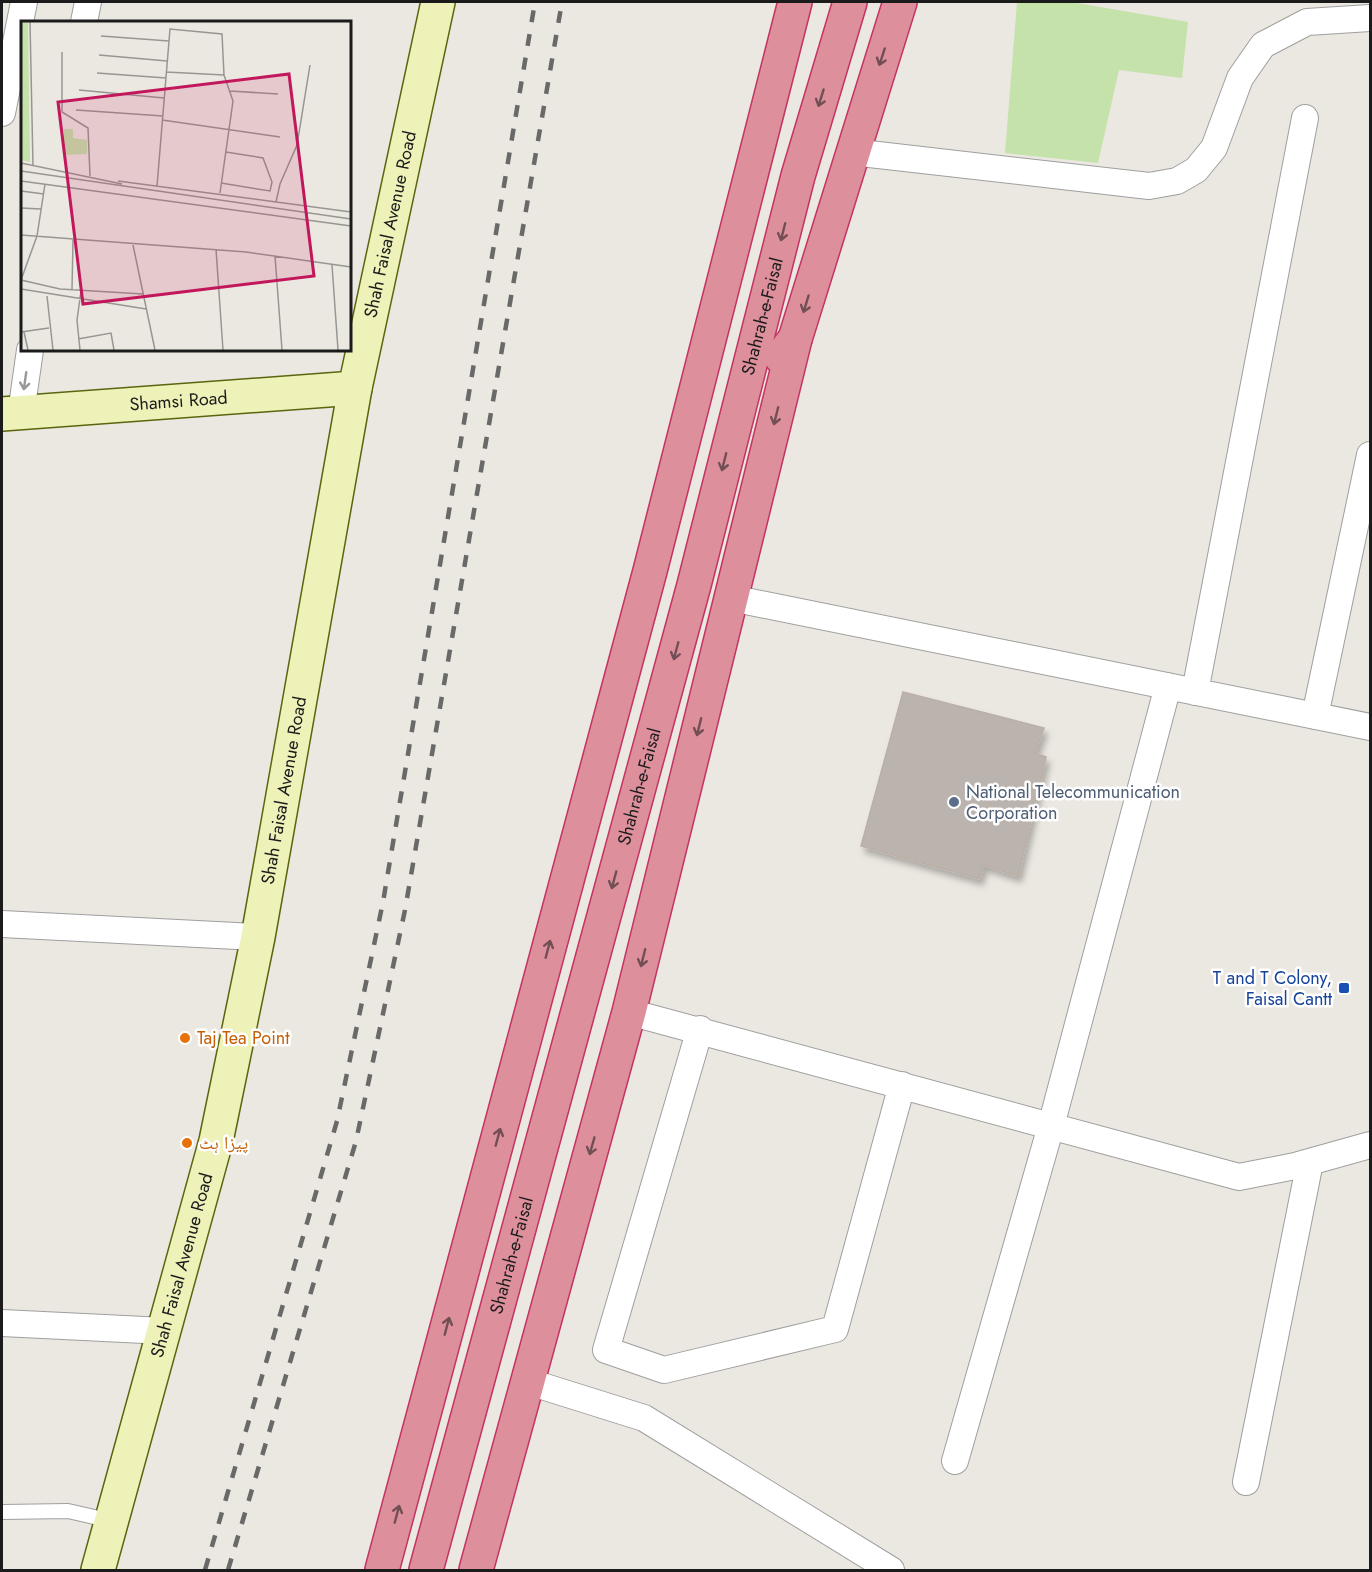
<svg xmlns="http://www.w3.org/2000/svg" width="1372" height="1572" viewBox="0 0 1372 1572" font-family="Jost,'Noto Naskh Arabic',sans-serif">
  <defs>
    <filter id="shadow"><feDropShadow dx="3.5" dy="6" stdDeviation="3" flood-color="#0004"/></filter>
  </defs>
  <rect width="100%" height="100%" fill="#ebe8e1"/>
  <path fill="#c5e2ab" d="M 1017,2 L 1071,2 L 1188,22 L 1182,78 L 1119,70 L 1098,163 L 1005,153 Z"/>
  <path fill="#bbb4ae" stroke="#bbafa5" stroke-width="1.5" filter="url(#shadow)" d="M 903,692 L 1044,728 L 1035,753 L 1046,757 L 1018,876 L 983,865 L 980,879 L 861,846 Z"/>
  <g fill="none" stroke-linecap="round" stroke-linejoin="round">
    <g stroke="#9f9f9f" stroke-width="16">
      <path id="lane" d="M 2,1512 L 68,1511 L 112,1521"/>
    </g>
    <g stroke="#9f9f9f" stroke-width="28">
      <path id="street" d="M 84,22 L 88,2
        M 2,113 L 24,2
        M 852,152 L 1149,186 L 1177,181 L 1196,170 L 1214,148 L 1240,78 L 1263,45 L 1307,22 L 1370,18
        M 21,413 L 30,350
        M 731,598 L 1370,727
        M 1195,692 L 1305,118
        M 1315,716 L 1370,455
        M 2,924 L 258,937
        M 629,1012 L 1239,1177 L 1295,1166 L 1370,1145
        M 700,1029 L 606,1350 L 664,1370 L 835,1329 L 902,1085
        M 2,1323 L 165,1331
        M 526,1381 L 644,1418 L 891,1570
        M 955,1461 L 1051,1126 L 1168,686
        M 1246,1482 L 1310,1162"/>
    </g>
    <g stroke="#5a650e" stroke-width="36">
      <g id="secondary">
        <path id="s1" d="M 2,414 L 355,388"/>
        <path id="s2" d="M 98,1570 L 216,1141 L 258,937 L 355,388 L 438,2"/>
      </g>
    </g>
    <g stroke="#c43362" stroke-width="36">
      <g id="highway">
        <path d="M 781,357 L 795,339 L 900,2"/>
        <path d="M 382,1570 L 650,571 L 795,2"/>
        <path id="s3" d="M 426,1570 L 694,585 L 798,176 L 850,2"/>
        <path d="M 476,1570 L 629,1012 L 795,339"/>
      </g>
    </g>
    <use href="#lane" stroke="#fff" stroke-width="14"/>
    <use href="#street" stroke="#fff" stroke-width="26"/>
    <use href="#secondary" stroke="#eef2b8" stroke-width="33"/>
    <use href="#highway" stroke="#dd8f9c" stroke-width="33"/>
    <path stroke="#696969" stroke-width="4.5" stroke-dasharray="12 12" stroke-linecap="butt" d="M 205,1570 L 337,1121 L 383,902 L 535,2
      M 228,1570 L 356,1141 L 405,910 L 562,2"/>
  </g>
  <defs><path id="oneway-shaft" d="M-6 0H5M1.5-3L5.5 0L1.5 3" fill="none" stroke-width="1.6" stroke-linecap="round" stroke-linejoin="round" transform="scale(1.5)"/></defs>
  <g stroke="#724f55">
    <use href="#oneway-shaft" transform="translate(882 57) rotate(108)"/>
    <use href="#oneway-shaft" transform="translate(821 98) rotate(107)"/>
    <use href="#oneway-shaft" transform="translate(783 232) rotate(104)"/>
    <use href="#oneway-shaft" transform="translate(806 304) rotate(107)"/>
    <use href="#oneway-shaft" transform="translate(776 416) rotate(104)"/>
    <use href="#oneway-shaft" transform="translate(724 462) rotate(104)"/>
    <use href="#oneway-shaft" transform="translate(676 651) rotate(105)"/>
    <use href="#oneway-shaft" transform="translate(699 727) rotate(104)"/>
    <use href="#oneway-shaft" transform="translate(614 880) rotate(105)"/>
    <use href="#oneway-shaft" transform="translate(548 949) rotate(-75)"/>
    <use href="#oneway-shaft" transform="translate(643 958) rotate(104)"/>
    <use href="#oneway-shaft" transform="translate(498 1137) rotate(-75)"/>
    <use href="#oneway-shaft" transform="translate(592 1146) rotate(106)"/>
    <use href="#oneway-shaft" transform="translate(447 1326) rotate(-75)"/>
    <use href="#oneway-shaft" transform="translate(397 1514) rotate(-75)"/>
  </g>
  <use stroke="#989898" href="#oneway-shaft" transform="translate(25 381) rotate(98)"/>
  <circle fill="#5c6f8a" stroke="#fff" stroke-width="2" cx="954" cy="802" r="6"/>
  <rect fill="#1a4fb4" stroke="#fff" stroke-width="2" x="1338" y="982" width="12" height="12" rx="3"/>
  <g fill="#e8710a" stroke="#fff" stroke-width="2">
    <circle cx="185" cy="1038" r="6"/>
    <circle cx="187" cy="1143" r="6"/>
  </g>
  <g text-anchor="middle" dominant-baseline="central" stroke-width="5" stroke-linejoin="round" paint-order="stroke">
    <g font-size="18" fill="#1b1b1b" stroke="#fff">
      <text stroke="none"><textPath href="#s2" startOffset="1378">Shah Faisal Avenue Road</textPath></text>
      <text stroke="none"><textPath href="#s3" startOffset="1298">Shahrah-e-Faisal</textPath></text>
      <text stroke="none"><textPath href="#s1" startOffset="177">Shamsi Road</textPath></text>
      <text stroke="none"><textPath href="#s3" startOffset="812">Shahrah-e-Faisal</textPath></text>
      <text stroke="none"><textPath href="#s2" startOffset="802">Shah Faisal Avenue Road</textPath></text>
      <text stroke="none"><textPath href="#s3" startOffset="326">Shahrah-e-Faisal</textPath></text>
      <text stroke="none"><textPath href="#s2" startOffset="316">Shah Faisal Avenue Road</textPath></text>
    </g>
    <g font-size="18" fill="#4e5e75" stroke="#fff" text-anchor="start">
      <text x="966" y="792">National Telecommunication<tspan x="966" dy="21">Corporation</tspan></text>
    </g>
    <g font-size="18" fill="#164399" stroke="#fff" text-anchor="end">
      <text x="1332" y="978">T and T Colony,<tspan x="1332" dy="21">Faisal Cantt</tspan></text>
    </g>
    <g font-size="18" fill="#c56008" stroke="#fff" text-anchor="start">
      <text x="197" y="1038">Taj Tea Point</text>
      <text x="199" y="1143">پیزا ہٹ</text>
    </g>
  </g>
  <g transform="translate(21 21)">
    <rect width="330" height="330" fill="#ebe8e1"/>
    <path d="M 0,1 L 7,1 L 9,141 L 0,139 ZM 43,108 L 52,108 L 52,117 L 66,119 L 66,133 L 42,134 Z" fill="#c5e2ab"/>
    <path fill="none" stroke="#989692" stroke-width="1.5" d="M 9,1 L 12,145M 80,15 L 148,20M 41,31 L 41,91 L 67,107 L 69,155M 78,34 L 146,40M 145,51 L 203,54M 76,52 L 145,57M 58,69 L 143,77M 209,70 L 257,73M 55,89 L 142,95M 141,99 L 259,116M 0,142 L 101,163M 0,150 L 330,198M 0,160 L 330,205M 97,160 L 330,191M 200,162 L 249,170 L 251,161 L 242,137 L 205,131M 136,165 L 149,8 L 201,13 L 203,54 L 212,80 L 199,172M 0,170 L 23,173M 255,181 L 259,163 L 276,124 L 289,44M 0,187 L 20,188M 0,214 L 225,231 L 330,246M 112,224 L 134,329M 195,228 L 202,329M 254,235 L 261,329M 311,244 L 317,329M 0,259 L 39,268 L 122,273M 0,259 L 16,215 L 24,163M 0,268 L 125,288M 51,269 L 52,219M 26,275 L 32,329M 0,311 L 28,307M 3,311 L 7,329M 57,318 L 90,312 L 93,329M 59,329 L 56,299 L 60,270"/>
    <path fill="#c2185b" fill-opacity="0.15" stroke="#c2185b" stroke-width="3" d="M 268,53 L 293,255 L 62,283 L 37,81 Z"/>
    <rect width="330" height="330" fill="none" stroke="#1b1b1b" stroke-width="3"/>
  </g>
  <rect width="1372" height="1572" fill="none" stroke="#1b1b1b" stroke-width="6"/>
</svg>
